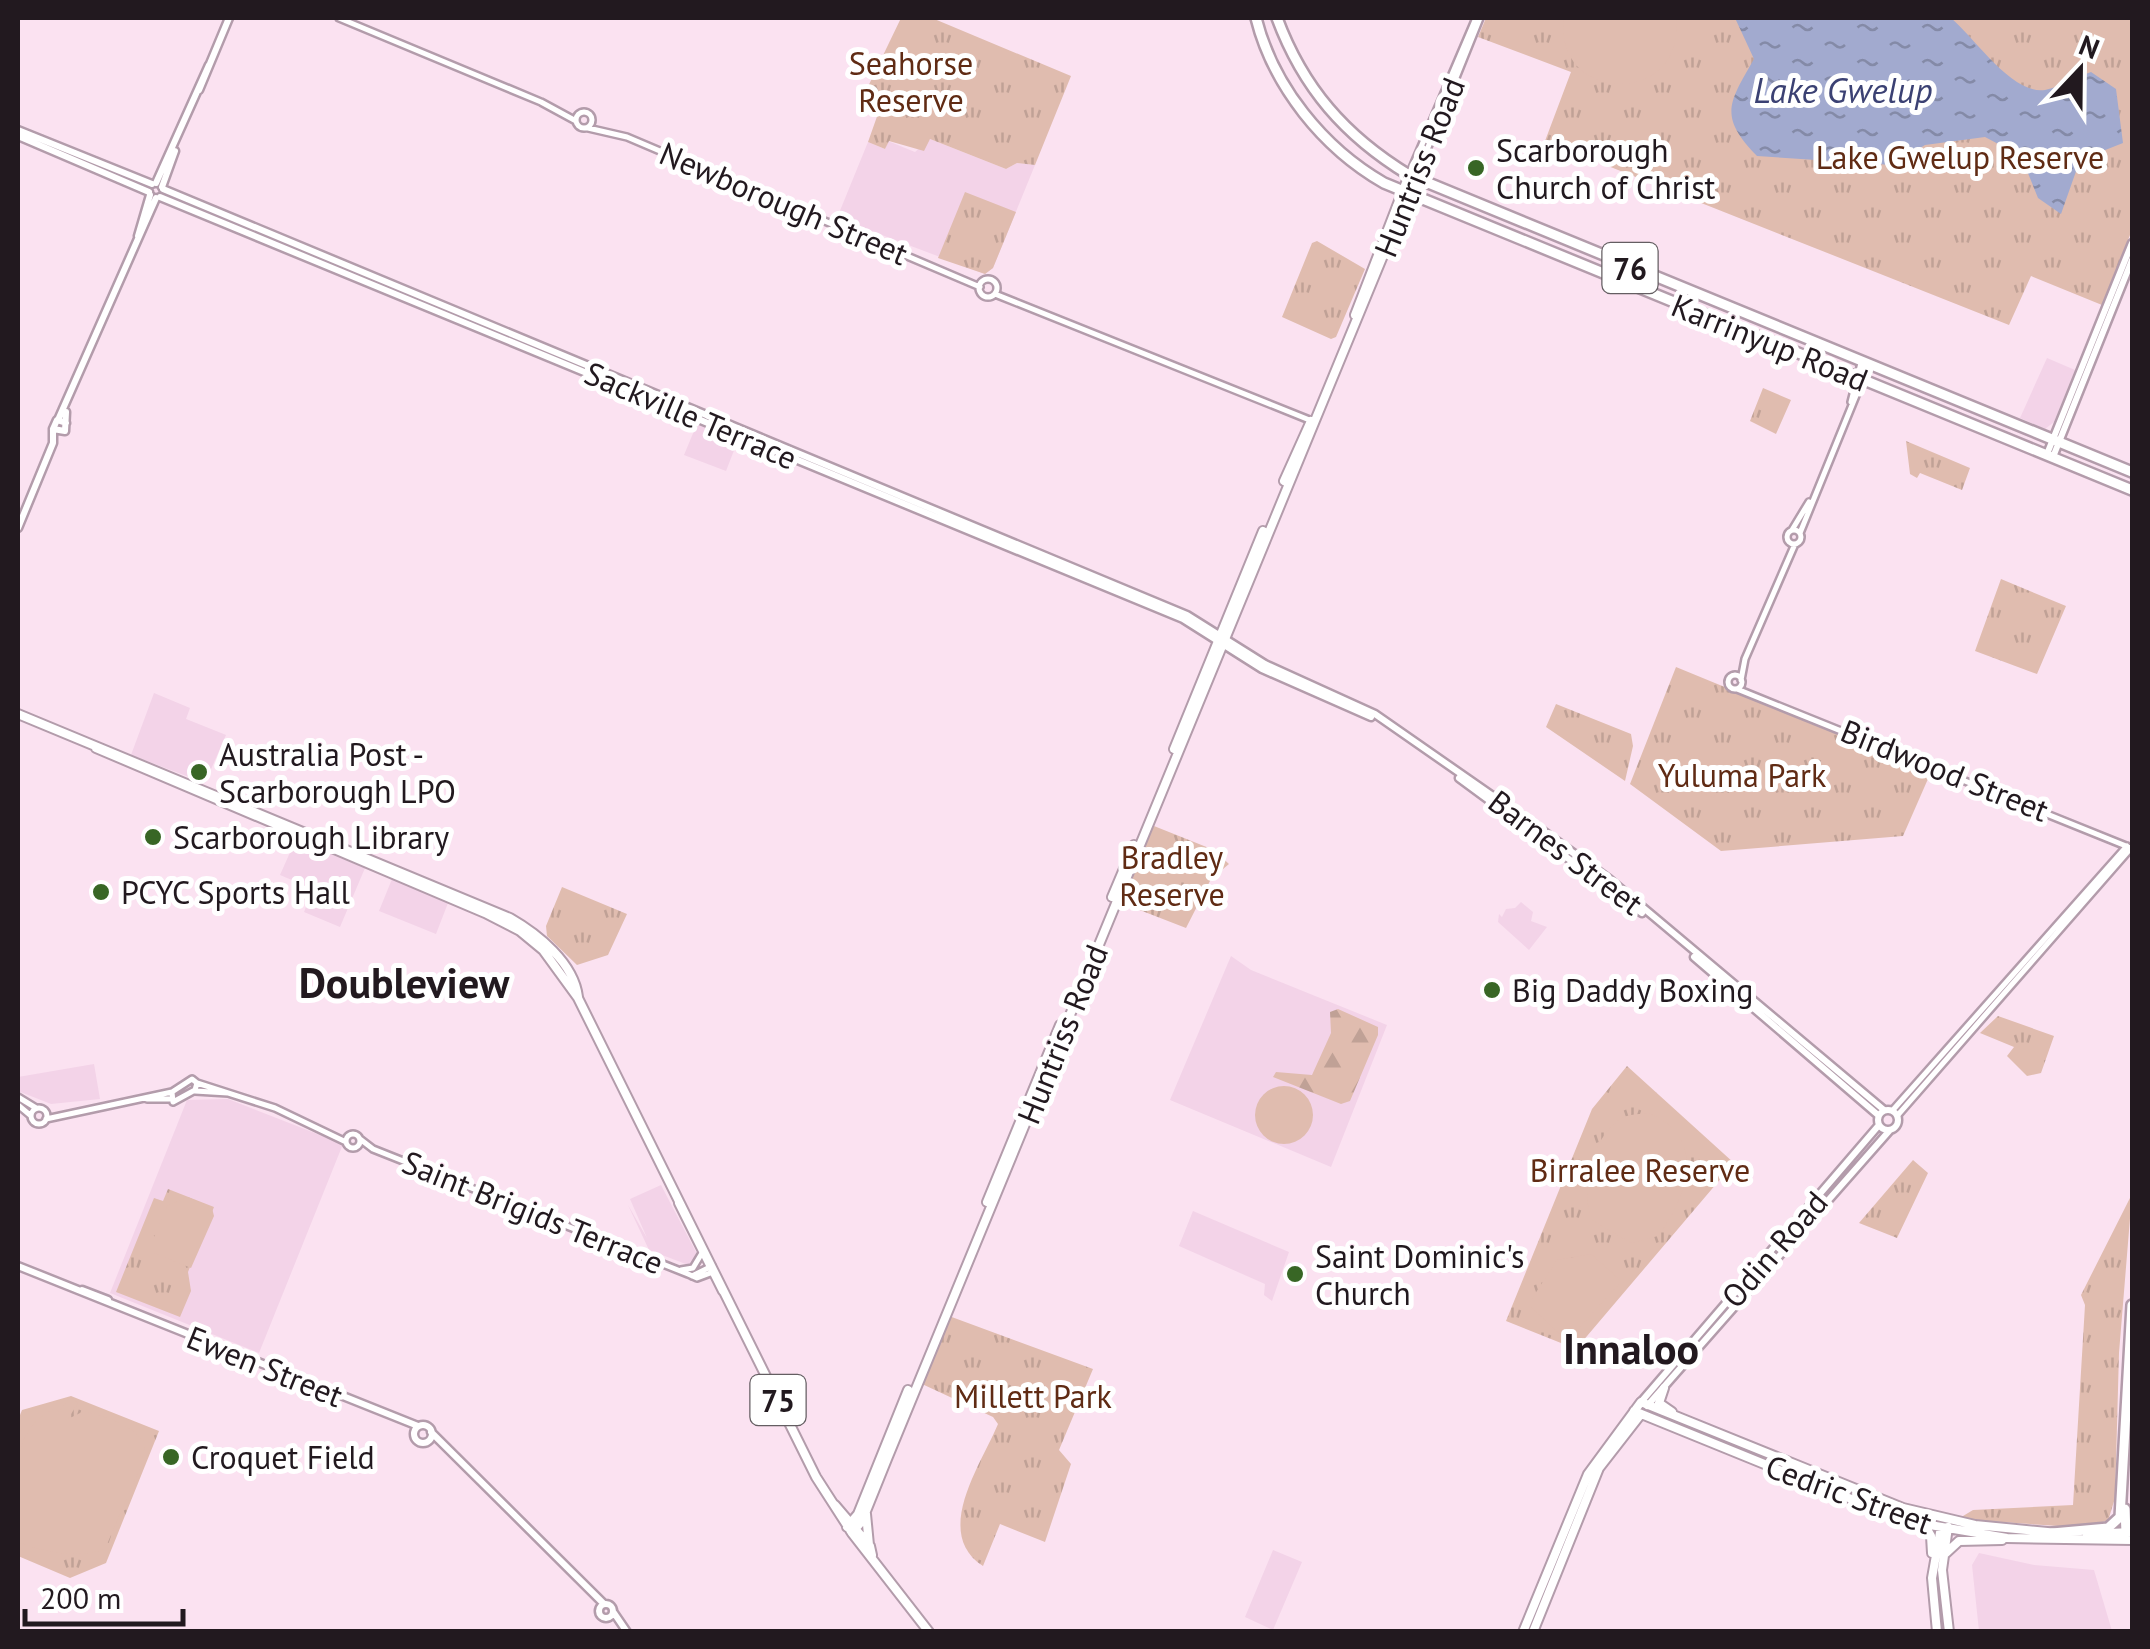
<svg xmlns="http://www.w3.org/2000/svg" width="2150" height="1649" viewBox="0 0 2150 1649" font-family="'PT Sans',sans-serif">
  <defs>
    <pattern id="forest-firs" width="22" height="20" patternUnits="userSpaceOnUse" patternTransform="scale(2.5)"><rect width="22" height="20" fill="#e0bcaf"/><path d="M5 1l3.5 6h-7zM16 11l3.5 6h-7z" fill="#c0a196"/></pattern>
    <pattern id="park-tufts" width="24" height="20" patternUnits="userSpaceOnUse" patternTransform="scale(2.5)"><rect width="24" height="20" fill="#e0bcaf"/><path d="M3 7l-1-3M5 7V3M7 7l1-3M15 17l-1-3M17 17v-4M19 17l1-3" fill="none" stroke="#c0a196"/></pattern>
    <pattern id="water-ripples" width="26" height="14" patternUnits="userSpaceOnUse" patternTransform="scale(2.5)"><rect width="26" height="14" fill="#a2aacf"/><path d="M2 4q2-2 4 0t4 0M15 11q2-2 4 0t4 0" fill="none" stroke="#848aa7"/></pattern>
  </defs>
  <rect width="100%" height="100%" fill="#fbe2f1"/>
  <path fill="#f3d3e8" d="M 930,139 L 1006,169 L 1017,163 L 1035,165 L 993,268 L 985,274 L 837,218 L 868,142 L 885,149 L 888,141 L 915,152 Z
    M 2047,358 L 2075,370 L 2054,422 L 2045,429 L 2020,418 Z
    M 699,419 L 740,435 L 726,471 L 684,455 Z
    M 154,693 L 190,708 L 186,719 L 226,735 L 205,783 L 131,755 Z
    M 301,842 L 365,868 L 340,927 L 304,912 L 313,889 L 280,875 L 292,848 Z
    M 392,879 L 448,903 L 436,934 L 379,911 Z
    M 1521,902 L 1533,912 L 1531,921 L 1547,927 L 1529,950 L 1498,922 L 1499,914 L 1502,917 L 1506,909 L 1515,908 Z
    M 1231,956 L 1251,970 L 1387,1025 L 1331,1167 L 1170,1100 Z
    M 94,1064 L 100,1099 L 51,1104 L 18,1091 L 18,1077 Z
    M 228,1099 L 343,1144 L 259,1353 L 110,1293 L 187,1100 Z
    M 661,1185 L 697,1254 L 691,1266 L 649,1250 L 628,1205 L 647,1238 L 630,1199 Z
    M 1193,1211 L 1289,1252 L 1272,1301 L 1264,1295 L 1265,1284 L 1179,1246 Z
    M 1273,1550 L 1302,1562 L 1273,1630 L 1245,1617 Z
    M 1979,1553 L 2034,1565 L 2094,1570 L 2112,1631 L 1979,1631 L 1972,1565 Z"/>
  <path fill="url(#forest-firs)" d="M 1338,1009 L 1378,1027 L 1378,1035 L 1350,1101 L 1341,1104 L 1273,1077 L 1276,1072 L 1312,1075 L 1331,1033 L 1330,1012 Z"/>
  <path fill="url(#park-tufts)" d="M 901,18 L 932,18 L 1071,76 L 1035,165 L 1017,163 L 1006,169 L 930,139 L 924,151 L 889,141 L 885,149 L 868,142 L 880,108 L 862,99 Z
    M 1486,18 L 2132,18 L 2132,230 L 2102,305 L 2031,276 L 2009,325 L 1545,141 L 1571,72 L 1478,37 Z
    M 965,192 L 1016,212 L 993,268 L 985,274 L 938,258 Z
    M 1317,241 L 1365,269 L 1336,337 L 1331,339 L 1282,317 L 1312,243 Z
    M 1763,388 L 1791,400 L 1776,434 L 1750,421 Z
    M 1906,441 L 1970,468 L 1962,490 L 1920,473 L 1917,478 L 1910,474 Z
    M 2001,579 L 2066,606 L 2037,674 L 1975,651 Z
    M 1676,667 L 1931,772 L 1903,836 L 1721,851 L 1630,784 Z
    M 1556,704 L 1631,734 L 1633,746 L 1625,781 L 1546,727 Z
    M 1154,826 L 1214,850 L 1229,864 L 1211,879 L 1186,928 L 1119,902 Z
    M 562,887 L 627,914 L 608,955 L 577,965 L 547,936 L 546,926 Z
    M 1998,1016 L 2054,1036 L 2041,1073 L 2027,1076 L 2007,1056 L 2014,1047 L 1980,1033 Z
    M 1627,1066 L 1734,1163 L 1576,1349 L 1506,1321 L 1592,1109 Z
    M 1913,1160 L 1928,1173 L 1897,1238 L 1859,1223 Z
    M 168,1189 L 214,1207 L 188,1272 L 191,1291 L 180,1317 L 116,1292 L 154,1198 L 163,1201 Z
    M 2132,1194 L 2119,1353 L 2115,1498 L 2108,1521 L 2073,1527 L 1958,1519 L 1973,1510 L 2073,1505 L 2085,1305 L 2081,1295 Z
    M 949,1316 L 1093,1369 L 1059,1450 L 1071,1464 L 1045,1542 L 1000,1524 L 983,1566 C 932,1533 981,1465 998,1424 L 993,1417 L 922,1384 Z
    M 71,1396 L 159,1431 L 106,1563 L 70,1578 L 18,1556 L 18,1420 L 22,1410 Z"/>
  <path fill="#e0bcaf" d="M 1564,18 L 1676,18 C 1686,108 1552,104 1564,18 Z
    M 1677,750 L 1725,770 L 1714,798 L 1665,778 Z
    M1255 1115a29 29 0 1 1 58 0a29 29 0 1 1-58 0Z
    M 1648,1113 C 1708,1136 1688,1196 1658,1236 L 1631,1243 L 1592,1220 C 1579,1190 1592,1134 1624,1117 C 1631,1114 1641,1114 1648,1113 Z
    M 188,1197 L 212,1208 L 214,1216 L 191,1268 L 154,1253 L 154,1237 L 167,1206 Z
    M 1591,1254 L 1618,1278 L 1619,1284 L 1567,1341 L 1531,1307 L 1531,1300 L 1557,1260 Z
    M 70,1397 L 78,1403 L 68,1419 L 84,1411 C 108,1418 130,1423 145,1443 L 142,1463 L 105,1549 C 78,1559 44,1552 18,1542 C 17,1495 4,1433 54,1409 L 59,1412 Z"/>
  <path fill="url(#water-ripples)" d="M 1735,18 L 1951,18 C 1975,38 2012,95 2045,90 C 2060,87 2077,77 2091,72 L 2116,89 L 2123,143 L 2080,160 L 2061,214 L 2038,198 L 2021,156 L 1985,137 L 1925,145 L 1892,165 L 1757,156 C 1718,116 1729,103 1754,59 Z"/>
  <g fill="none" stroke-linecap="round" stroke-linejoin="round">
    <g stroke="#b39cab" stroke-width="10">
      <path id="tertiary" d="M 339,18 L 541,102 L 576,121
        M576 120a8 8 0 1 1 16 0a8 8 0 1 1-16 0Z
        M 588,128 L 627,137 L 980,287
        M 1409,175 L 1476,18
        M 1416,177 L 1480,18
        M979 288a9 9 0 1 1 18 0a9 9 0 1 1-18 0Z
        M 995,294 L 1312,421
        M 1851,402 L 1861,363
        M1787 537a7 7 0 1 1 14 0a7 7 0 1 1-14 0Z
        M 1792,530 L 1809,502
        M 1800,533 L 1868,366
        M1728 682a7 7 0 1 1 14 0a7 7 0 1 1-14 0Z
        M 1741,680 L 1745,659 L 1795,544
        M 1737,689 L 2131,848 L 1897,1116
        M 192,1079 L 197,1083 L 195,1090 L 173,1102 L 172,1092 Z
        M 197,1083 L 275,1108 L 346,1142
        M 195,1091 L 228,1093
        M 18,1097 L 36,1108
        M 147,1099 L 170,1099
        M 18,1105 L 30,1115
        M31 1116a8 8 0 1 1 16 0a8 8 0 1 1-16 0Z
        M 1892,1111 L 2127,846
        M 46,1119 L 172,1092
        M346 1141a7 7 0 1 1 14 0a7 7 0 1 1-14 0Z
        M 360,1139 L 373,1149 L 688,1274 L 697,1278 L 713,1272
        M 681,1270 L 693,1268 L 702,1253
        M 692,1276 L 712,1266"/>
    </g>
    <g stroke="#b39cab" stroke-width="11">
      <path id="secondary" d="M 199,90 L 229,18
        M 18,130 L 152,184
        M 18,136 L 149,192
        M 156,183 L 209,65
        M 162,187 L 175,151
        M 163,189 L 1187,615 L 1265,664 L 1375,714 L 1543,831 L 1609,879 L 1884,1110
        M 160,197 L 1183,619 L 1262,669 L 1371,717
        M 138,236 L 150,195
        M 58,420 L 156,198
        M 66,423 L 57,420 L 53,429 L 65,431 L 66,412
        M 2047,454 L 2132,243
        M 2053,457 L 2132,260
        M 18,528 L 53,443 L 53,429
        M 1459,778 L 1642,913
        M 1694,957 L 1878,1115
        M1878 1120a10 10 0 1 1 20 0a10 10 0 1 1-20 0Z
        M 18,1266 L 418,1426
        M 82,1290 L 108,1300
        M 1641,1402 L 1879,1125
        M 1647,1406 L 1890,1130
        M414 1434a9 9 0 1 1 18 0a9 9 0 1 1-18 0Z
        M 431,1432 L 604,1604
        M599 1611a7 7 0 1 1 14 0a7 7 0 1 1-14 0Z
        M 614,1613 L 627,1632"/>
    </g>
    <g stroke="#b39cab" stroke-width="12">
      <path id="primary" d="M 1355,315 L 1409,175
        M 1284,481 L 1311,421
        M 18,714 L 510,918 C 538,934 574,963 578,997
        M 96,748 L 485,913 L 520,931 L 543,950 L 578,998 L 816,1477 L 852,1533 L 929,1632
        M 1174,749 L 1263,531
        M 1112,897 L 1134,845
        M 987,1202 L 1060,1025
        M 679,1203 L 723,1291
        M 1664,1388 L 1659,1403 L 1672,1412
        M 1634,1411 L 1843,1496 L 1924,1524 L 2007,1538 L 2132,1540
        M 835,1505 L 870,1546 L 872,1555
        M 866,1514 L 869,1545
        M 1924,1524 L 1931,1536 L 1932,1553
        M 847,1527 L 858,1514 L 908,1390
        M 1948,1527 L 1942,1570 L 1949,1632
        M 852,1533 L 862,1521 L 887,1459 L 1415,178
        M 2087,1534 L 2132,1532
        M 1946,1553 L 1959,1541 L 2002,1540
        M 1523,1632 L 1588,1474 L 1641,1402 L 1903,1508 L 1975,1525 L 2058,1533
        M 1533,1632 L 1599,1468 L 1641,1414
        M 1937,1632 L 1932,1578 L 1941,1527"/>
    </g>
    <g stroke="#b39cab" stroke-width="14">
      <path id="trunk" d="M 1256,18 C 1273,86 1323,148 1384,183 L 2132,490
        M 1277,18 C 1303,88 1345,136 1409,175 L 2132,472"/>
    </g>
    <g stroke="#b39cab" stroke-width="14">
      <path id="motorway" d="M 2125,1509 L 2126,1533
        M 2052,1533 L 2108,1528 L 2120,1517 L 2132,1305"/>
    </g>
    <use href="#tertiary" stroke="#fff" stroke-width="5"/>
    <use href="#secondary" stroke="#fff" stroke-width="6"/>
    <use href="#primary" stroke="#fff" stroke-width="8"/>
    <use href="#trunk" stroke="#fff" stroke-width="9"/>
    <use href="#motorway" stroke="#fff" stroke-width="9"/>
  </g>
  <g fill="#386625" stroke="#fff" stroke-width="4">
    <circle cx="1476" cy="168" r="10"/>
    <circle cx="199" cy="772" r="10"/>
    <circle cx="153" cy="837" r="10"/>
    <circle cx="101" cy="892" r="10"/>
    <circle cx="1492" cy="990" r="10"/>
    <circle cx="1295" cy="1274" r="10"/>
    <circle cx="171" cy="1457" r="10"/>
  </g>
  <g text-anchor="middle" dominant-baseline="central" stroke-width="10" stroke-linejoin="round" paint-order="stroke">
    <g fill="#fff" stroke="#645e62" stroke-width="2.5">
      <rect x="1602.5" y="243" width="55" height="50" rx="8"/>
      <rect x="750.5" y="1375" width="55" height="50" rx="8"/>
    </g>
    <g font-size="30" font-weight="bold" fill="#22191f">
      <text x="1630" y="268">76</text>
      <text x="778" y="1400">75</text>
    </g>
    <g font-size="32" fill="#602b14" stroke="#fff">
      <text x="911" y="63">Seahorse<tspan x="911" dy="37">Reserve</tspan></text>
      <text x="1960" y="157">Lake Gwelup Reserve</text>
      <text x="1742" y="775">Yuluma Park</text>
      <text x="1172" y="857">Bradley<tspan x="1172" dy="37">Reserve</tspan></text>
      <text x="1640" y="1170">Birralee Reserve</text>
      <text x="1033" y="1396">Millett Park</text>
    </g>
    <g font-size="32" fill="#22191f" stroke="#fff" text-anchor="start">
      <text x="1496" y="150">Scarborough<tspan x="1496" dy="37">Church of Christ</tspan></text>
      <text x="219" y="754">Australia Post -<tspan x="219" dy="37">Scarborough LPO</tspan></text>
      <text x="173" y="837">Scarborough Library</text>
      <text x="121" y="892">PCYC Sports Hall</text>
      <text x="1512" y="990">Big Daddy Boxing</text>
      <text x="1315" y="1256">Saint Dominic's<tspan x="1315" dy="37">Church</tspan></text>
      <text x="191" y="1457">Croquet Field</text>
    </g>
    <g font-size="32" fill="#22191f" stroke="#fff">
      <text transform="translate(1419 167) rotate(-68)">Huntriss Road</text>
      <text transform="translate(784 203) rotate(23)">Newborough Street</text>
      <text transform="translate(1770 342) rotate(22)">Karrinyup Road</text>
      <text transform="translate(691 415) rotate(23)">Sackville Terrace</text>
      <text transform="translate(1945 770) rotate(22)">Birdwood Street</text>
      <text transform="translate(1566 852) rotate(37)">Barnes Street</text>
      <text transform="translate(1062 1034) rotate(-68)">Huntriss Road</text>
      <text transform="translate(533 1212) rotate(22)">Saint Brigids Terrace</text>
      <text transform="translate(1774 1249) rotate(-49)">Odin Road</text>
      <text transform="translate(265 1366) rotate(22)">Ewen Street</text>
      <text transform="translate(1849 1494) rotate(20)">Cedric Street</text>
    </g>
    <g font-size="35" font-style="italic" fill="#3b4173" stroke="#fff">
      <text x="1843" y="90">Lake Gwelup</text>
    </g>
    <g font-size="42" font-weight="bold" fill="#22191f" stroke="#fff">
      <text x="404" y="982">Doubleview</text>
      <text x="1631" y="1348">Innaloo</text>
    </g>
  </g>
  <rect width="2150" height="1649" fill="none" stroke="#22191f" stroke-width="40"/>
  <g transform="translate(2080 70) rotate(22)" stroke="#ffffff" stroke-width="8" paint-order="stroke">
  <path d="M0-8L18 38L0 25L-18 38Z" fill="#22191f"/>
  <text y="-15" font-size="28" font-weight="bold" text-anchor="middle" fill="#22191f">N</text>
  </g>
  <path d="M25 1609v15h158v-15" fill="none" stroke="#22191f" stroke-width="5"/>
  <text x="40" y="1609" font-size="30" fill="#22191f" stroke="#ffffff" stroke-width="8" paint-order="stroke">200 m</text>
</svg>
